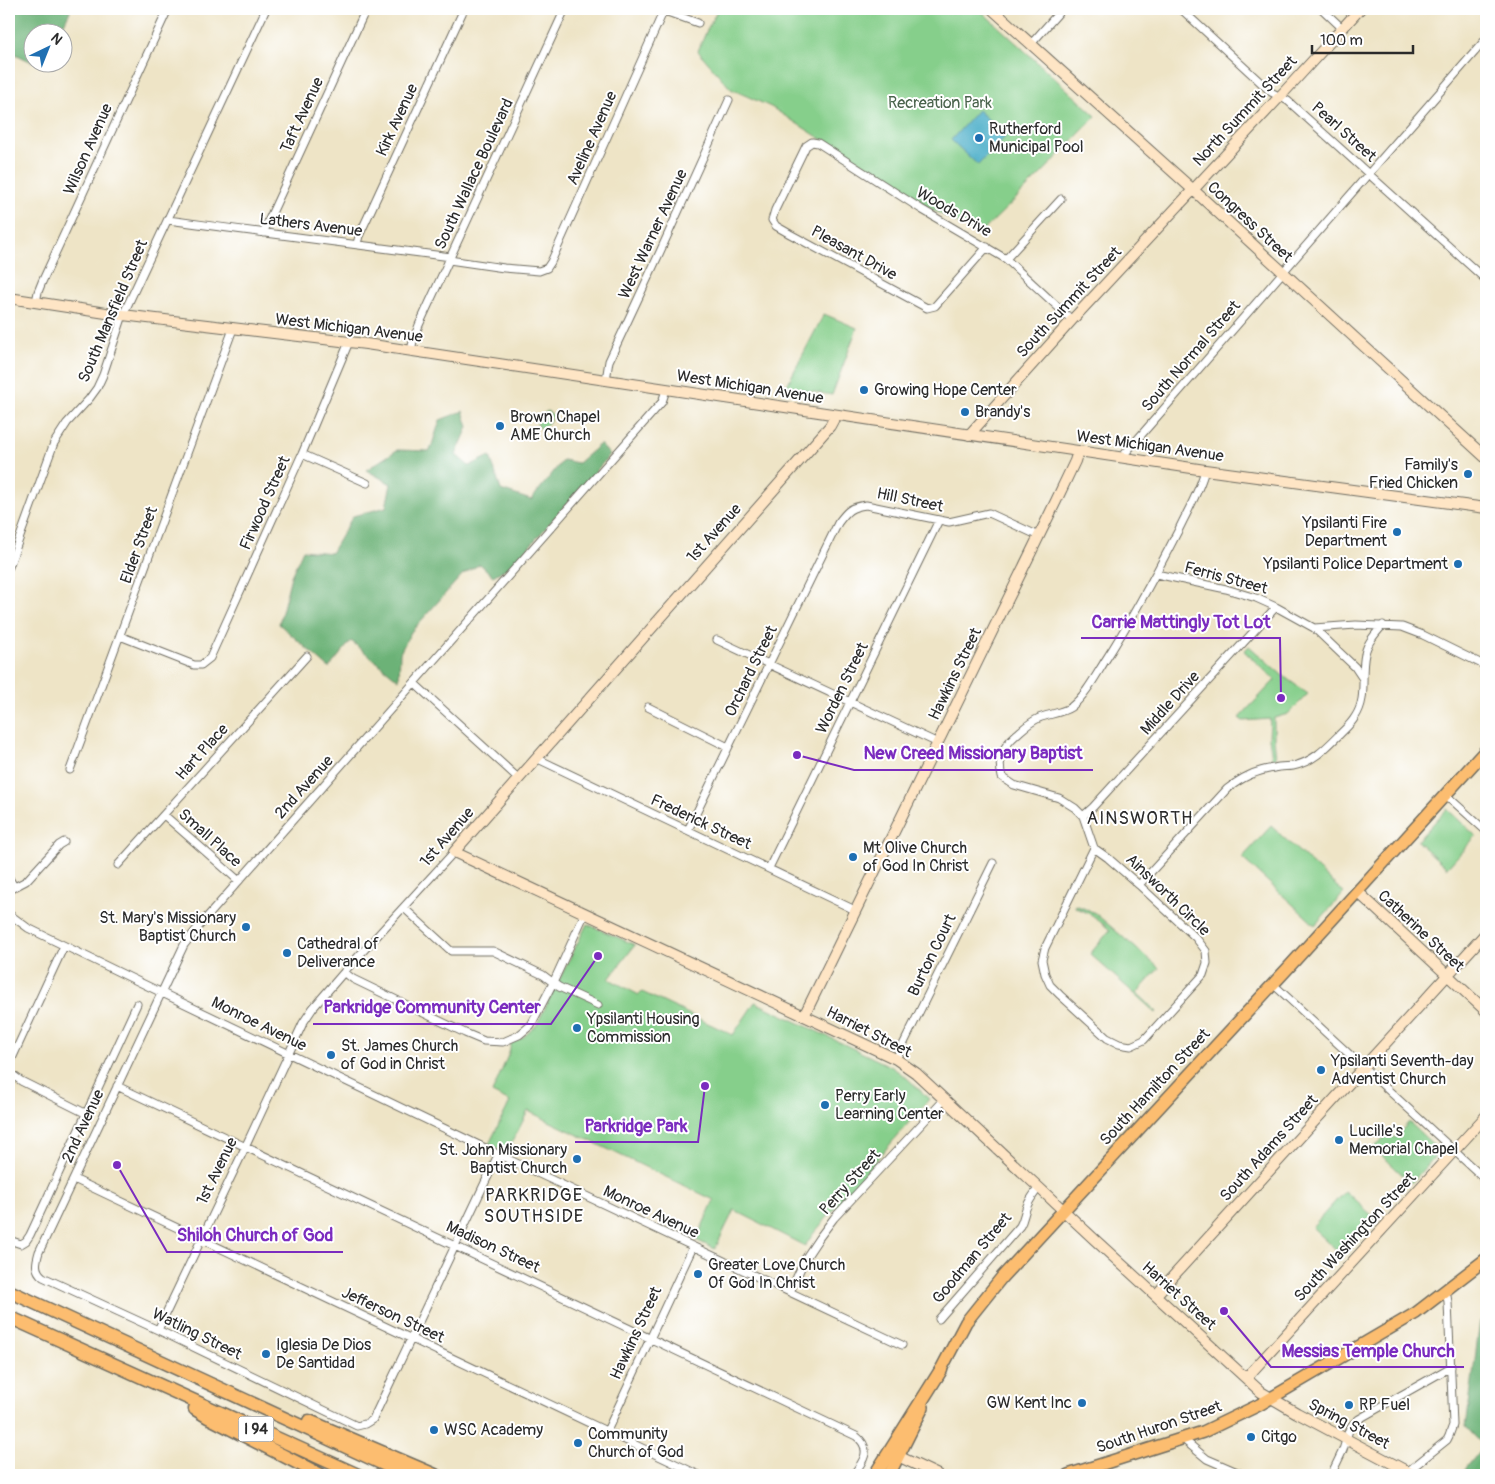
<svg xmlns="http://www.w3.org/2000/svg" width="1495" height="1484" viewBox="0 0 1495 1484" font-family="Pangolin,sans-serif">
  <rect width="100%" height="100%" fill="#fff"/>
  <filter id="ink" filterUnits="userSpaceOnUse"><feTurbulence type="fractalNoise" baseFrequency=".02" numOctaves="2"/><feDisplacementMap in="SourceGraphic" scale="10" xChannelSelector="R" yChannelSelector="G"/><feConvolveMatrix kernelMatrix="1 2 1 2 8 2 1 2 1" color-interpolation-filters="sRGB"/></filter>
  <filter id="wash" filterUnits="userSpaceOnUse"><feTurbulence type="fractalNoise" baseFrequency=".0096" numOctaves="4" result="noise"/><feDisplacementMap in="SourceGraphic" scale="20" xChannelSelector="R" yChannelSelector="G"/><feGaussianBlur stdDeviation="1.12" result="paint"/><feColorMatrix in="noise" values="0 0 0 0 0 0 0 0 0 0 0 0 0 0 0 0 0 1.4 0 .05"/><feComposite in="paint" operator="in"/></filter>
  <g filter="url(#wash)">
    <rect width="100%" height="100%" fill="#eee4c6"/>
    <path fill="#86cf8b" stroke="#587d5b" d="M 718,9 L 979,9 L 1096,116 L 1041,174 L 979,235 L 928,207 L 771,107 L 731,89 L 698,51 L 707,30 Z
      M 824,314 L 857,328 L 832,395 L 786,387 Z
      M 547,411 L 553,415 L 548,423 L 542,429 L 539,427 L 537,424 L 541,416 Z
      M 1249,646 L 1282,675 L 1308,694 L 1288,714 L 1274,718 L 1274,738 L 1276,758 L 1272,758 L 1269,738 L 1270,719 L 1243,721 L 1239,718 L 1275,680 L 1244,651 Z
      M 1447,809 L 1476,836 L 1447,868 L 1417,841 Z
      M 1271,826 L 1344,893 L 1315,925 L 1242,858 Z
      M 1076,905 L 1095,913 L 1159,968 L 1137,993 L 1157,1012 L 1156,1013 L 1090,954 L 1110,930 L 1092,915 L 1075,907 Z
      M 587,924 L 635,945 L 609,979 L 639,995 L 642,992 L 733,1035 L 755,1002 L 892,1067 L 907,1078 L 929,1099 L 813,1234 L 805,1246 L 734,1210 L 715,1249 L 696,1240 L 714,1200 L 528,1111 L 507,1152 L 489,1144 L 510,1102 L 492,1093 L 509,1053 L 511,1043 L 522,1038 L 536,1026 Z
      M 1409,1122 L 1440,1151 L 1411,1183 L 1374,1148 L 1389,1132 L 1395,1138 Z
      M 1345,1191 L 1376,1219 L 1343,1256 L 1312,1227 Z"/>
    <path fill="#6cb277" stroke="#4c6e51" d="M 9,9 L 71,9 L 60,32 L 32,32 L 32,62 L 9,51 Z
      M 463,411 L 468,427 L 456,455 L 469,466 L 490,456 L 501,490 L 531,500 L 563,460 L 578,463 L 600,444 L 610,455 L 514,564 L 493,576 L 480,564 L 462,575 L 411,632 L 400,653 L 399,680 L 351,641 L 329,668 L 279,624 L 291,576 L 303,550 L 331,553 L 353,516 L 386,507 L 391,484 L 366,470 L 397,450 L 430,451 L 440,420 Z
      M 1486,1317 L 1486,1475 L 1470,1475 L 1462,1473 L 1484,1446 L 1466,1427 L 1480,1321 Z"/>
    <path fill="#49adc8" stroke="#3a6c7a" d="M 978,110 L 1006,136 L 978,165 L 951,140 Z"/>
  </g>
  <g filter="url(#ink)">
    <g fill="none" stroke-linecap="round" stroke-linejoin="round">
      <g stroke="#6f6c61" stroke-width="9">
        <path id="street" d="M 659,9 L 698,23
          M 1181,9 L 1271,92 L 1288,101 L 1486,280
          M 1322,9 L 1342,28
          M 1031,44 L 1062,9
          M 168,220 C 262,233 356,244 451,257
          M 264,233 L 266,226 L 366,9
          M 357,244 L 359,236 L 464,9
          M 987,247 L 935,306 L 927,308 L 790,234 L 776,226 L 772,220 L 775,210 L 806,146 L 812,142 L 818,143 L 921,209 L 1006,259 L 1072,320
          M 1006,259 L 1061,199
          M 449,260 L 504,268 L 539,271 L 547,268 L 551,262 L 664,10
          M 36,302 L 38,292 L 42,282 L 168,9
          M 411,351 L 413,341 L 419,325 L 565,9
          M 606,380 L 609,361 L 659,254 L 729,100
          M 302,454 L 367,483
          M 1122,457 L 1486,39
          M 9,567 L 54,443 L 67,423 L 89,399 L 97,388 L 103,375 L 123,315 L 266,9
          M 1156,574 L 1226,589 L 1256,598 L 1276,607 L 1314,628 L 1356,625 L 1402,627 L 1423,635 L 1486,666
          M 1314,628 L 1355,667 L 1363,679
          M 120,636 L 194,665 L 201,665 L 210,658 L 302,454 L 349,342
          M 717,640 L 938,743
          M 414,683 L 518,778
          M 648,707 L 728,747
          M 536,758 L 855,910
          M 70,770 L 233,329
          M 1446,795 L 1486,831
          M 164,815 L 239,881
          M 1083,816 L 1093,807 L 1276,607
          M 688,830 L 838,523 C 847,511 850,507 866,505 L 949,522 L 989,513 L 1039,536
          M 1094,848 L 1045,948 L 1042,960 L 1045,974 L 1050,985 L 1060,995 L 1107,1038 L 1119,1044 L 1131,1046 L 1144,1040 L 1203,975 L 1207,963 L 1206,951 L 1196,938 L 1139,885 L 1108,858 L 1094,848 L 1083,816 L 1075,808 L 1059,798 L 1014,785 L 1002,777 C 997,758 1003,746 1017,734 C 1024,728 1030,722 1039,718 C 1049,714 1062,713 1071,707 C 1085,696 1095,677 1105,661 C 1132,619 1156,574 1179,529 C 1188,510 1200,490 1205,470
          M 118,865 L 307,656
          M 769,868 L 939,520
          M 9,878 L 14,887
          M 1139,885 L 1227,789 C 1243,777 1255,771 1274,768 C 1281,766 1287,767 1293,766 C 1313,762 1326,748 1340,734 C 1345,729 1351,724 1355,717 C 1368,698 1360,676 1365,654 C 1367,643 1375,634 1383,625
          M 9,890 L 26,881 L 59,845 L 64,842
          M 404,908 L 451,951 L 493,951 L 543,975 L 559,987 L 598,1005
          M 9,914 L 28,928 L 131,978 L 533,1171 L 902,1345
          M 344,972 L 353,979 L 465,1033 L 484,1041 L 503,1042 L 519,1035 L 531,1025 L 553,983 L 585,913
          M 1273,984 L 1486,1180
          M 896,1059 L 993,863
          M 9,1065 L 64,946
          M 9,1067 L 9,1072 L 21,1081 L 87,1114
          M 117,1086 L 856,1436 C 873,1449 863,1462 853,1475
          M 498,1155 L 373,1419 L 365,1424 L 357,1426 L 158,1330 L 43,1277 C 34,1270 36,1262 39,1252 L 184,945 L 200,925 L 662,402 L 666,390
          M 74,1179 L 699,1475
          M 9,1240 L 21,1244 L 26,1241 L 30,1235 L 137,1004
          M 790,1292 L 805,1259 L 819,1238 L 834,1218 L 944,1100
          M 939,1319 L 1020,1226 C 1024,1219 1024,1213 1027,1206 C 1030,1199 1035,1193 1039,1187
          M 158,1330 L 242,1154 L 303,1023 L 313,1008 L 344,972 L 454,852
          M 607,1431 L 693,1247
          M 1183,1439 L 1207,1459 L 1244,1475
          M 1407,1472 L 1447,1440 L 1449,1436 L 1453,1425 L 1448,1302 L 1446,1290
          M 1331,1475 L 1343,1450 L 1349,1430 L 1352,1425 L 1359,1419 L 1451,1367"/>
      </g>
      <g stroke="#6f6c61" stroke-width="12">
        <path id="secondary" d="M 992,9 L 1200,196 L 1486,458
          M 9,298 L 106,313 L 366,344 L 1205,470 L 1486,508
          M 836,415 L 830,426 L 454,852 L 896,1059 L 916,1073 L 1094,1239 L 1261,1392 L 1297,1413 L 1414,1475
          M 969,435 L 1072,320 L 1286,90 L 1360,9
          M 1358,892 L 1486,1011
          M 804,1016 L 1056,501 L 1075,461 L 1078,451
          M 1156,1295 L 1486,933
          M 1246,1378 L 1486,1116
          M 900,1457 L 938,1475"/>
      </g>
      <g stroke="#6f6c61" stroke-width="14">
        <path id="primary" d="M 937,1377 L 966,1322 L 1002,1277 L 1288,968 L 1486,750
          M 889,1475 L 923,1407
          M 1068,1475 L 1203,1432 L 1259,1405 L 1416,1313 L 1486,1259"/>
      </g>
      <g stroke="#6f6c61" stroke-width="15">
        <path id="highway" d="M 9,1291 L 407,1475
          M 9,1317 L 358,1475
          M 195,1409 L 208,1417 L 321,1475
          M 309,1421 L 435,1475
          M 875,1475 L 941,1370"/>
      </g>
      <use href="#street" stroke="#fff" stroke-width="7"/>
      <use href="#secondary" stroke="#fee5c5" stroke-width="10"/>
      <use href="#primary" stroke="#fcbd6f" stroke-width="11"/>
      <use href="#highway" stroke="#fcbd6f" stroke-width="12"/>
    </g>
  </g>
  <g fill="#1f6fb2" stroke="#fff" stroke-width="2">
    <circle cx="979" cy="138" r="5"/>
    <circle cx="864" cy="390" r="5"/>
    <circle cx="965" cy="412" r="5"/>
    <circle cx="500" cy="426" r="5"/>
    <circle cx="1468" cy="474" r="5"/>
    <circle cx="1397" cy="532" r="5"/>
    <circle cx="1458" cy="564" r="5"/>
    <circle cx="853" cy="857" r="5"/>
    <circle cx="246" cy="927" r="5"/>
    <circle cx="287" cy="953" r="5"/>
    <circle cx="577" cy="1028" r="5"/>
    <circle cx="331" cy="1055" r="5"/>
    <circle cx="1321" cy="1070" r="5"/>
    <circle cx="825" cy="1105" r="5"/>
    <circle cx="1339" cy="1140" r="5"/>
    <circle cx="577" cy="1159" r="5"/>
    <circle cx="698" cy="1274" r="5"/>
    <circle cx="266" cy="1354" r="5"/>
    <circle cx="1082" cy="1403" r="5"/>
    <circle cx="1349" cy="1405" r="5"/>
    <circle cx="434" cy="1430" r="5"/>
    <circle cx="1251" cy="1437" r="5"/>
    <circle cx="578" cy="1443" r="5"/>
  </g>
  <g text-anchor="middle" dominant-baseline="central" stroke-width="4" stroke-linejoin="round" paint-order="stroke">
    <rect fill="#fff" stroke="#6b6b6b" stroke-width="1" x="238.5" y="1416.5" width="35" height="25" rx="4"/>
    <g font-size="15" font-weight="bold" fill="#2b2b2b">
      <text x="256" y="1429">I 94</text>
    </g>
    <g font-size="16" fill="#4b644d" stroke="#fff">
      <text x="940" y="103">Recreation Park</text>
    </g>
    <g font-size="16" fill="#2b2b2b" stroke="#fff">
      <text transform="translate(1245 111) rotate(-47)">North Summit Street</text>
      <text transform="translate(302 115) rotate(-65)">Taft Avenue</text>
      <text transform="translate(397 120) rotate(-65)">Kirk Avenue</text>
      <text transform="translate(1344 132) rotate(42)">Pearl Street</text>
      <text transform="translate(592 138) rotate(-66)">Aveline Avenue</text>
      <text transform="translate(88 149) rotate(-66)">Wilson Avenue</text>
      <text transform="translate(474 174) rotate(-65)">South Wallace Boulevard</text>
      <text transform="translate(954 212) rotate(30)">Woods Drive</text>
      <text transform="translate(1250 222) rotate(43)">Congress Street</text>
      <text transform="translate(311 225) rotate(7)">Lathers Avenue</text>
      <text transform="translate(653 234) rotate(-65)">West Warner Avenue</text>
      <text transform="translate(854 253) rotate(29)">Pleasant Drive</text>
      <text transform="translate(1069 302) rotate(-47)">South Summit Street</text>
      <text transform="translate(113 311) rotate(-67)">South Mansfield Street</text>
      <text transform="translate(349 328) rotate(7)">West Michigan Avenue</text>
      <text transform="translate(1191 356) rotate(-49)">South Normal Street</text>
      <text transform="translate(750 387) rotate(9)">West Michigan Avenue</text>
      <text transform="translate(1150 446) rotate(8)">West Michigan Avenue</text>
      <text transform="translate(910 500) rotate(12)">Hill Street</text>
      <text transform="translate(265 503) rotate(-66)">Firwood Street</text>
      <text transform="translate(714 533) rotate(-48)">1st Avenue</text>
      <text transform="translate(139 545) rotate(-70)">Elder Street</text>
      <text transform="translate(1226 578) rotate(15)">Ferris Street</text>
      <text transform="translate(751 671) rotate(-64)">Orchard Street</text>
      <text transform="translate(955 674) rotate(-64)">Hawkins Street</text>
      <text transform="translate(842 688) rotate(-64)">Worden Street</text>
      <text transform="translate(1170 703) rotate(-48)">Middle Drive</text>
      <text transform="translate(202 752) rotate(-48)">Hart Place</text>
      <text transform="translate(304 787) rotate(-48)">2nd Avenue</text>
      <text transform="translate(701 822) rotate(25)">Frederick Street</text>
      <text transform="translate(447 837) rotate(-49)">1st Avenue</text>
      <text transform="translate(210 838) rotate(42)">Small Place</text>
      <text transform="translate(1168 895) rotate(44)">Ainsworth Circle</text>
      <text transform="translate(1421 931) rotate(43)">Catherine Street</text>
      <text transform="translate(932 955) rotate(-64)">Burton Court</text>
      <text transform="translate(259 1024) rotate(26)">Monroe Avenue</text>
      <text transform="translate(869 1032) rotate(27)">Harriet Street</text>
      <text transform="translate(1155 1087) rotate(-47)">South Hamilton Street</text>
      <text transform="translate(83 1126) rotate(-65)">2nd Avenue</text>
      <text transform="translate(1269 1148) rotate(-48)">South Adams Street</text>
      <text transform="translate(217 1171) rotate(-64)">1st Avenue</text>
      <text transform="translate(850 1182) rotate(-48)">Perry Street</text>
      <text transform="translate(651 1212) rotate(25)">Monroe Avenue</text>
      <text transform="translate(1355 1237) rotate(-47)">South Washington Street</text>
      <text transform="translate(493 1247) rotate(25)">Madison Street</text>
      <text transform="translate(972 1258) rotate(-50)">Goodman Street</text>
      <text transform="translate(1179 1296) rotate(42)">Harriet Street</text>
      <text transform="translate(393 1315) rotate(25)">Jefferson Street</text>
      <text transform="translate(636 1333) rotate(-65)">Hawkins Street</text>
      <text transform="translate(197 1334) rotate(26)">Watling Street</text>
      <text transform="translate(1349 1424) rotate(28)">Spring Street</text>
      <text transform="translate(1159 1427) rotate(-19)">South Huron Street</text>
    </g>
    <g font-size="16" fill="#2b2b2b" stroke="#fff" text-anchor="start">
      <text x="989" y="129">Rutherford<tspan x="989" dy="18">Municipal Pool</tspan></text>
      <text x="874" y="390">Growing Hope Center</text>
      <text x="975" y="412">Brandy's</text>
      <text x="510" y="417">Brown Chapel<tspan x="510" dy="18">AME Church</tspan></text>
      <text x="1458" y="465" text-anchor="end">Family's<tspan x="1458" dy="18">Fried Chicken</tspan></text>
      <text x="1387" y="523" text-anchor="end">Ypsilanti Fire<tspan x="1387" dy="18">Department</tspan></text>
      <text x="1448" y="564" text-anchor="end">Ypsilanti Police Department</text>
      <text x="863" y="848">Mt Olive Church<tspan x="863" dy="18">of God In Christ</tspan></text>
      <text x="236" y="918" text-anchor="end">St. Mary's Missionary<tspan x="236" dy="18">Baptist Church</tspan></text>
      <text x="297" y="944">Cathedral of<tspan x="297" dy="18">Deliverance</tspan></text>
      <text x="587" y="1019">Ypsilanti Housing<tspan x="587" dy="18">Commission</tspan></text>
      <text x="341" y="1046">St. James Church<tspan x="341" dy="18">of God in Christ</tspan></text>
      <text x="1331" y="1061">Ypsilanti Seventh-day<tspan x="1331" dy="18">Adventist Church</tspan></text>
      <text x="835" y="1096">Perry Early<tspan x="835" dy="18">Learning Center</tspan></text>
      <text x="1349" y="1131">Lucille's<tspan x="1349" dy="18">Memorial Chapel</tspan></text>
      <text x="567" y="1150" text-anchor="end">St. John Missionary<tspan x="567" dy="18">Baptist Church</tspan></text>
      <text x="708" y="1265">Greater Love Church<tspan x="708" dy="18">Of God In Christ</tspan></text>
      <text x="276" y="1345">Iglesia De Dios<tspan x="276" dy="18">De Santidad</tspan></text>
      <text x="1072" y="1403" text-anchor="end">GW Kent Inc</text>
      <text x="1359" y="1405">RP Fuel</text>
      <text x="444" y="1430">WSC Academy</text>
      <text x="588" y="1434">Community<tspan x="588" dy="18">Church of God</tspan></text>
      <text x="1261" y="1437">Citgo</text>
    </g>
    <g font-size="18" letter-spacing="1" fill="#2b2b2b" stroke="#fff">
      <text x="1140" y="818">AINSWORTH</text>
      <text x="534" y="1195">PARKRIDGE<tspan x="534" dy="21">SOUTHSIDE</tspan></text>
    </g>
  </g>
  <path fill="none" stroke="#7b2cbf" stroke-width="2" d="M1281 698L1280 638H1081M797 755L854 770H1093M598 956L551 1024H313M705 1086L698 1142H575M117 1165L167 1252H343M1224 1311L1271 1367H1464"/>
  <g fill="#7b2cbf" stroke="#fff" stroke-width="2">
    <circle cx="1281" cy="698" r="5"/>
    <circle cx="797" cy="755" r="5"/>
    <circle cx="598" cy="956" r="5"/>
    <circle cx="705" cy="1086" r="5"/>
    <circle cx="117" cy="1165" r="5"/>
    <circle cx="1224" cy="1311" r="5"/>
  </g>
  <g font-size="18" text-anchor="middle" font-weight="bold" fill="#7b2cbf" stroke="#fff" stroke-width="4" stroke-linejoin="round" paint-order="stroke">
    <text x="1181" y="628">Carrie Mattingly Tot Lot</text>
    <text x="973" y="759">New Creed Missionary Baptist</text>
    <text x="432" y="1013">Parkridge Community Center</text>
    <text x="636" y="1132">Parkridge Park</text>
    <text x="255" y="1241">Shiloh Church of God</text>
    <text x="1368" y="1357">Messias Temple Church</text>
  </g>
  <rect width="1495" height="1484" fill="none" stroke="#fff" stroke-width="30"/>
  <g transform="translate(48 48) rotate(43)"><circle r="24" fill="#ffffff" stroke="#aaaaaa"/>
  <path d="M0-4L9 19L0 12L-9 19Z" fill="#1f6fb2"/>
  <text y="-8" font-size="14" font-weight="bold" text-anchor="middle" fill="#2b2b2b">N</text>
  </g>
  <path d="M1312 45v8h101v-8" fill="none" stroke="#2b2b2b" stroke-width="2.5"/>
  <text x="1320" y="45" font-size="15" fill="#2b2b2b" stroke="#ffffff" stroke-width="4" paint-order="stroke">100 m</text>
</svg>
